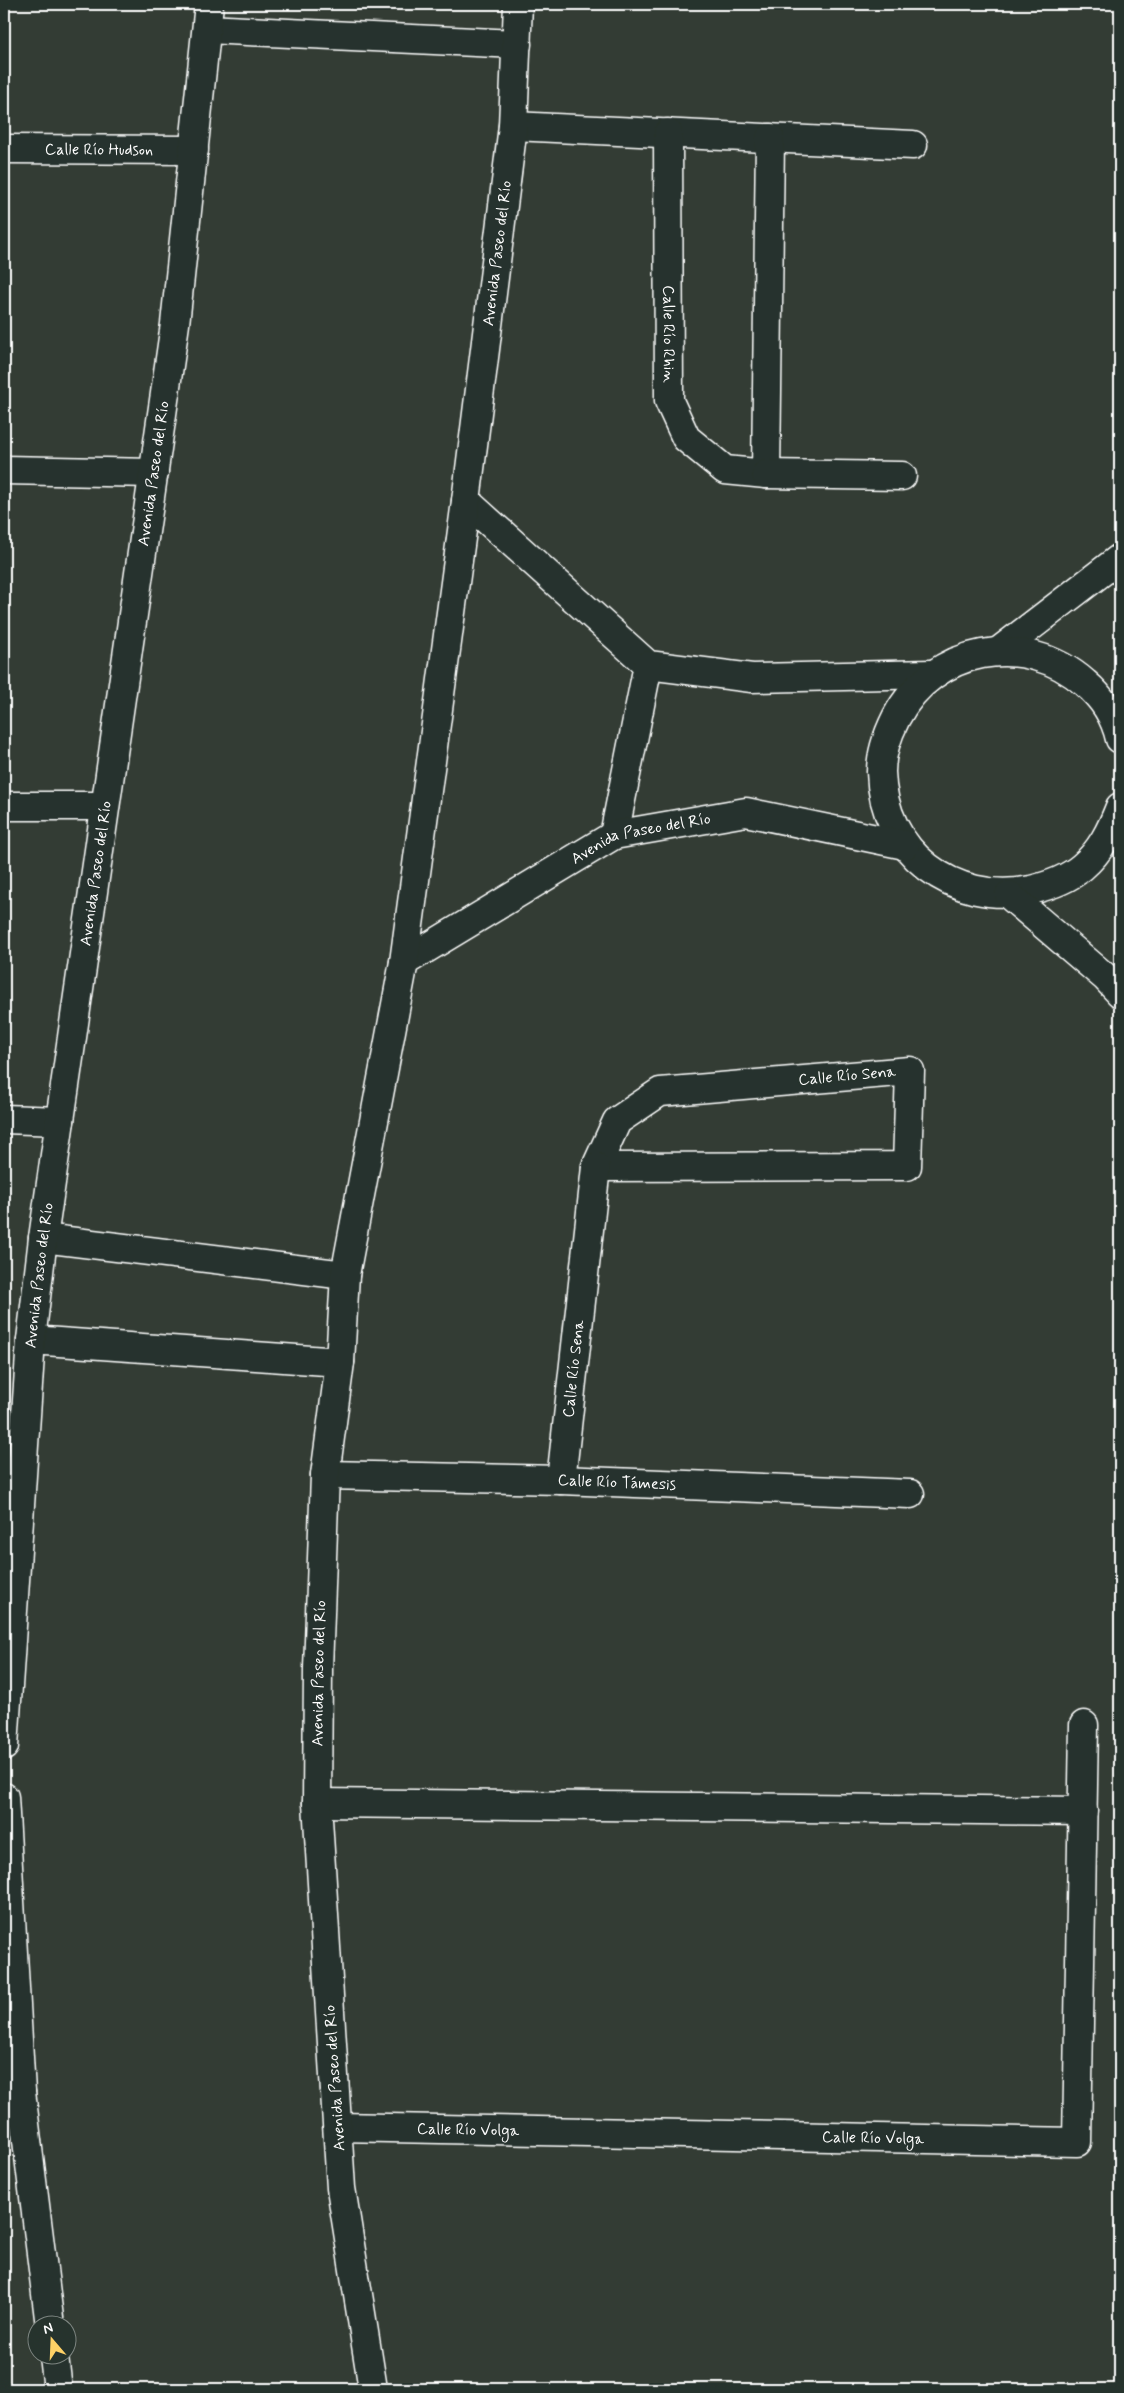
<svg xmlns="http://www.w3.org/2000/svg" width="1124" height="2393" viewBox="0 0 1124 2393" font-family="Mynerve,sans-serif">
  <rect width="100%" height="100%" fill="#333c34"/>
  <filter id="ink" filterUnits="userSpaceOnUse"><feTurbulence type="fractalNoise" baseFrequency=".02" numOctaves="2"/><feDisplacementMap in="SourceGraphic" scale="10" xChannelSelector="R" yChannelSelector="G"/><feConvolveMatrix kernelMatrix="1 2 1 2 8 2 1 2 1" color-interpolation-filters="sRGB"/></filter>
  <g filter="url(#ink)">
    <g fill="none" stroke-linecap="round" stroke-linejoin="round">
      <g stroke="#fff" stroke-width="31">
        <g id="minor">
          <path d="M 513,126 L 913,145"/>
          <path id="s1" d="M 668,133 L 669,401 L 686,438 L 725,470 L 766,474 L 770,138"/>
          <path id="s2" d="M 4,149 L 194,150"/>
          <path d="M 4,470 L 154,473"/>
          <path d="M 766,474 L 902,476"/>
          <path d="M 4,806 L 105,806"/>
          <path d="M 910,1071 L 907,1166 L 596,1167 L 617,1121 L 660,1092 Z"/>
          <path d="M 4,1119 L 60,1121"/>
          <path id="s3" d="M 325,1475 L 561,1480 L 910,1494"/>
          <path id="s4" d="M 561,1480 L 596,1167"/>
          <path d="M 317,1803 L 1083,1811"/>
          <path d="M 4,2093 L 21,2092"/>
          <path id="s5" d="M 338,2127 L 1077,2142 L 1084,1725"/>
        </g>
      </g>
      <g stroke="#fff" stroke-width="31">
        <g id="tertiary">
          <path d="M 207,29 L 517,44"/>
          <path d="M 466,501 L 648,665 L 752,678 L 932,674"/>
          <path d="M 999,651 L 1120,558"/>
          <path d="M 1120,739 C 1115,717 1102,697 1085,683 C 1025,630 933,647 896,718 C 888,734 881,754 881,772 C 883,852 953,906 1031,890 C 1048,886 1068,879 1082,867 C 1101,851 1111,830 1120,807"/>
          <path d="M 614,835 L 648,665"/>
          <path d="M 1009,895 L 1105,977 L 1120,993"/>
          <path id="s6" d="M 404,962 L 614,835 L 746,812 L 905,845"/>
          <path d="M 43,1238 L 345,1275"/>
          <path d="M 31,1340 L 340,1362"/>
          <path id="s7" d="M 4,1746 L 31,1340 L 43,1238 L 175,324 L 209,4"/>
          <path d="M 4,1797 L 21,2092 L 50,2326"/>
          <path d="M 54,2356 L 58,2389"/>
          <path id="s8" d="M 373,2389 L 341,2188 L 317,1803 L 318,1669 L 325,1475 L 340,1362 L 345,1275 L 404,962 L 466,501 L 513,126 L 518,4"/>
        </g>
      </g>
      <use href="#minor" stroke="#26332d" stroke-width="28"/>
      <use href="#tertiary" stroke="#26332d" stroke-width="28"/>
    </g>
  </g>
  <g text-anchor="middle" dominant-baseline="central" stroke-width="4" stroke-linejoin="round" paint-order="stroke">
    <g font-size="16" fill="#fff" stroke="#26332d">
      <text stroke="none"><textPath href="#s2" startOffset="95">Calle Río Hudson</textPath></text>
      <text stroke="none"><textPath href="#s8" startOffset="2152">Avenida Paseo del Río</textPath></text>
      <text stroke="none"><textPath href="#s1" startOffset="201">Calle Río Rhin</textPath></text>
      <text stroke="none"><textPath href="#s7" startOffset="1282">Avenida Paseo del Río</textPath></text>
      <text stroke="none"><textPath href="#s6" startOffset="270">Avenida Paseo del Río</textPath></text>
      <text stroke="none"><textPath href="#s7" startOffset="878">Avenida Paseo del Río</textPath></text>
      <text transform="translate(847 1076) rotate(-5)">Calle Río Sena</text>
      <text stroke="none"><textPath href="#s7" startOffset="472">Avenida Paseo del Río</textPath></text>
      <text stroke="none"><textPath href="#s4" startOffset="112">Calle Río Sena</textPath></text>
      <text stroke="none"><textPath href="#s3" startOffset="292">Calle Río Támesis</textPath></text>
      <text stroke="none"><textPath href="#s8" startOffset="719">Avenida Paseo del Río</textPath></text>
      <text transform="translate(335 2078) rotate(-94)">Avenida Paseo del Río</text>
      <text stroke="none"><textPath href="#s5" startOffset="130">Calle Río Volga</textPath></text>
      <text stroke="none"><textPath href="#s5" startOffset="535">Calle Río Volga</textPath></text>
    </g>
  </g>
  <rect width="1124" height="2393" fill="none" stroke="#26332d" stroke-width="20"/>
  <rect x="10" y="10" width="1104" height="2373" fill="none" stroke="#fff" stroke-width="2" filter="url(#ink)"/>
  <g transform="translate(52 2340) rotate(341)"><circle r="24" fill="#26332d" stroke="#7d8581"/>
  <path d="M0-4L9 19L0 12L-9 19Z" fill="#ffd166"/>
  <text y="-8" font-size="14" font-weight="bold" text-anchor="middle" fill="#ffffff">N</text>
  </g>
</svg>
